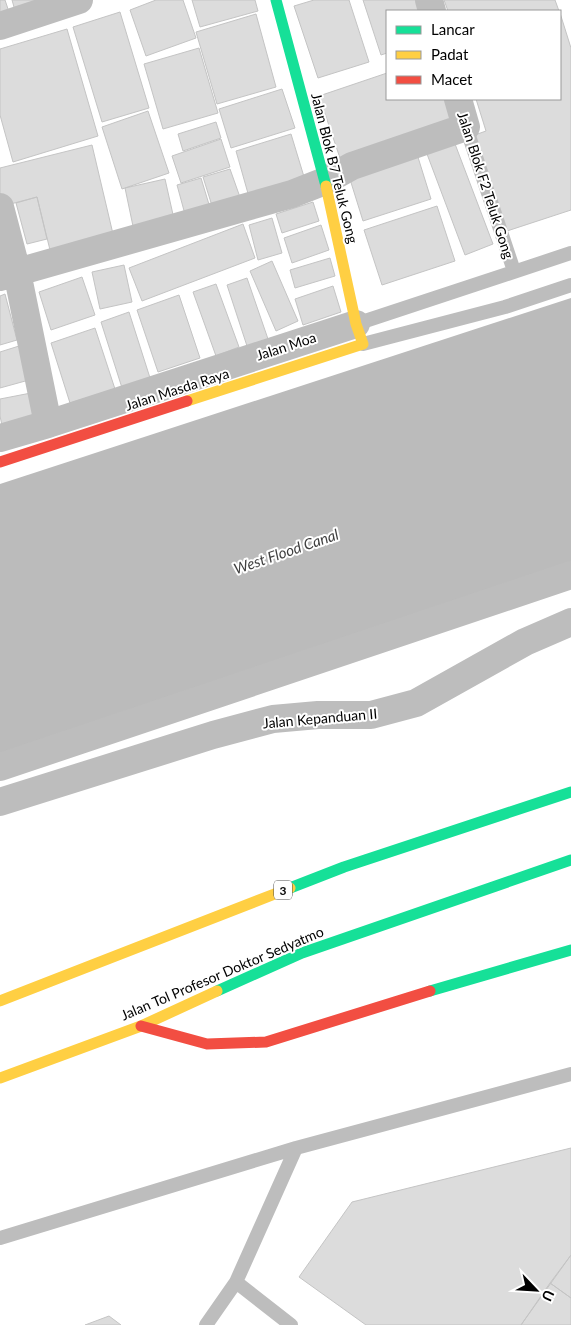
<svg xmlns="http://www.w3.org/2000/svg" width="571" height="1325" viewBox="0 0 571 1325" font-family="Lato,sans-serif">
  <rect width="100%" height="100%" fill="#fff"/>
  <path fill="#bbb" d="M 571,298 L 571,563 L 0,754 L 0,484 Z"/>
  <path fill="#dcdcdc" stroke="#c4c4c4" d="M 0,0 L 5,0 L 9,12 L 0,15 Z
    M 12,0 L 49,0 L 16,14 Z
    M 156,0 L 183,0 L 196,38 L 146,56 L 130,10 Z
    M 192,0 L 255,0 L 258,11 L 200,27 Z
    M 314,0 L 349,0 L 369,62 L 318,78 L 294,6 Z
    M 363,0 L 418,0 L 422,11 L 387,11 L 387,53 L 381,55 Z
    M 444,0 L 555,0 L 559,11 L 448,11 Z
    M 120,12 L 149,108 L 102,122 L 73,27 Z
    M 560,13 L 571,48 L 571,210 L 504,232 L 472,136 L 486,131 L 476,99 L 560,99 Z
    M 256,14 L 276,87 L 217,104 L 196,32 Z
    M 67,29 L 98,136 L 13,162 L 0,115 L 0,49 Z
    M 199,48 L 218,113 L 163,129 L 144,64 Z
    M 387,73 L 387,99 L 451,99 L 460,127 L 343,167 L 319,96 Z
    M 282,89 L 295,128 L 231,148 L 219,109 Z
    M 148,111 L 169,173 L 122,189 L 102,127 Z
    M 216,122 L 221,138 L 183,151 L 178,134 Z
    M 291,134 L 305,180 L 249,197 L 236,151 Z
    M 452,136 L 493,244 L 465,255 L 424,146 Z
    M 221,139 L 230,167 L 181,183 L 172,156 Z
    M 92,145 L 113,234 L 50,250 L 37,197 L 3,206 L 0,193 L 0,168 Z
    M 417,154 L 431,199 L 363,221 L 349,176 Z
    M 230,169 L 241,200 L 213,209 L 203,177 Z
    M 201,178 L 211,211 L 186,218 L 177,185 Z
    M 165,179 L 174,219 L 134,231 L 125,188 Z
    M 37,197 L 47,239 L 27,244 L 16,203 Z
    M 313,202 L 319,221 L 282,233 L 276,214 Z
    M 437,206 L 455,261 L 382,285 L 364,230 Z
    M 272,218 L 282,253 L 258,260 L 249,225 Z
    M 243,224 L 255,258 L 142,301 L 129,268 Z
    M 321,225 L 329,250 L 292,263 L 284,238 Z
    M 330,258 L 335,276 L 295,288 L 290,270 Z
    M 272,261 L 298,321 L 276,331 L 250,271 Z
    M 124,265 L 132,302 L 100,309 L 92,272 Z
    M 82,277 L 95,315 L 51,330 L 39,292 Z
    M 247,278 L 268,339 L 247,346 L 227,285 Z
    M 216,284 L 239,347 L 216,356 L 193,292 Z
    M 333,286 L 341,312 L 303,325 L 295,299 Z
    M 5,294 L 17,340 L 0,345 L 0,296 Z
    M 179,295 L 200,358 L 158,372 L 137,310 Z
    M 129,312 L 151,381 L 123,391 L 101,322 Z
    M 95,328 L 115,389 L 70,403 L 51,343 Z
    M 19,346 L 29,380 L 0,388 L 0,352 Z
    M 36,392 L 42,422 L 3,430 L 0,416 L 0,399 Z
    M 571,1148 L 571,1255 L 521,1325 L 366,1325 L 299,1277 L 352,1202 Z
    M 571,1255 L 571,1298 L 550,1283 Z
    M 550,1283 L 571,1298 L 571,1325 L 521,1325 Z
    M 109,1316 L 121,1325 L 85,1325 Z"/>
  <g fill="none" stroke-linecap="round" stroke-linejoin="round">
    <path stroke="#bdbdbd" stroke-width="14" d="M 466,127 L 514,271
      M 356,324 L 571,253
      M 363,344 L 505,307 L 571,285
      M 0,1238 L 296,1148 L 571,1074
      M 236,1282 L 291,1325
      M 206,1325 L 236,1282 L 296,1148"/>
    <path stroke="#bdbdbd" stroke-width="28" d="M 429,0 L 432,11
      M 0,26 L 79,0
      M 0,207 L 17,272 L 48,424
      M 0,277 L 292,194 L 325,181 L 352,166 L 466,127 L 458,99
      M 0,438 L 48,424 L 356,324
      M 0,767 L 571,575
      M 0,802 L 213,735 L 273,719 L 318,715 L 371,715 L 416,703 L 525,642 L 571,622"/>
    <path stroke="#16e098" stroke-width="11" d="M 276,0 L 326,186
      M 290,888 L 344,867 L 571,792
      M 217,991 L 302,953 L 571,860
      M 430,991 L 571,950"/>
    <path stroke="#ffcf43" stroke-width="11" d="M 187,401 L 363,344 L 356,324 L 326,186
      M 0,1001 L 290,888
      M 0,1078 L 141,1026 L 217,991"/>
    <path stroke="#f24e42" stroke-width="11" d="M 0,462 L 187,401
      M 141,1026 L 207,1044 L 266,1042 L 430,991"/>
  </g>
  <g text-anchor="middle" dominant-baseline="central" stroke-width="4" stroke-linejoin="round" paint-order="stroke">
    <rect fill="#fff" stroke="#4c4c4c" stroke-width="1" x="274" y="880.5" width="18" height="19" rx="4"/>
    <g font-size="12" font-weight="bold" fill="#000">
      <text x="283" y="890">3</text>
    </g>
    <g font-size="14" fill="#000" stroke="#fff">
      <text transform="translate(335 168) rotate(76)">Jalan Blok B7 Teluk Gong</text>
      <text transform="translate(486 185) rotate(72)">Jalan Blok F2 Teluk Gong</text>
      <text transform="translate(286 346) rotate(-18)">Jalan Moa</text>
      <text transform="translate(177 389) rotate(-18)">Jalan Masda Raya</text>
      <text transform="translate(320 718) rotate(-5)">Jalan Kepanduan II</text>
      <text transform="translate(222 973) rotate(-23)">Jalan Tol Profesor Doktor Sedyatmo</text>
    </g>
    <g font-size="15" font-style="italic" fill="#3f3f3f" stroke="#fff">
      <text transform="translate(286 551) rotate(-19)">West Flood Canal</text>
    </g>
  </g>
  <rect x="386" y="10" width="175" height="90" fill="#ffffff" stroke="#999999"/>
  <rect x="396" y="26" width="25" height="8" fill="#16e098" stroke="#999999"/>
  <text x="431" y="35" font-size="15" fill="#000000">Lancar</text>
  <rect x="396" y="51" width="25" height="8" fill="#ffcf43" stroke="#999999"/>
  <text x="431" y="60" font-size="15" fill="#000000">Padat</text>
  <rect x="396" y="76" width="25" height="8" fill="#f24e42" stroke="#999999"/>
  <text x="431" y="85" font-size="15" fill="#000000">Macet</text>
  <g transform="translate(536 1290) rotate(115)" stroke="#ffffff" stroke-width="4" paint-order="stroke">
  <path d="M0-4L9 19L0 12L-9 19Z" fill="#000000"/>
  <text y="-8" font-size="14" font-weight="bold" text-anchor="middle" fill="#000000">U</text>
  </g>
</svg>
